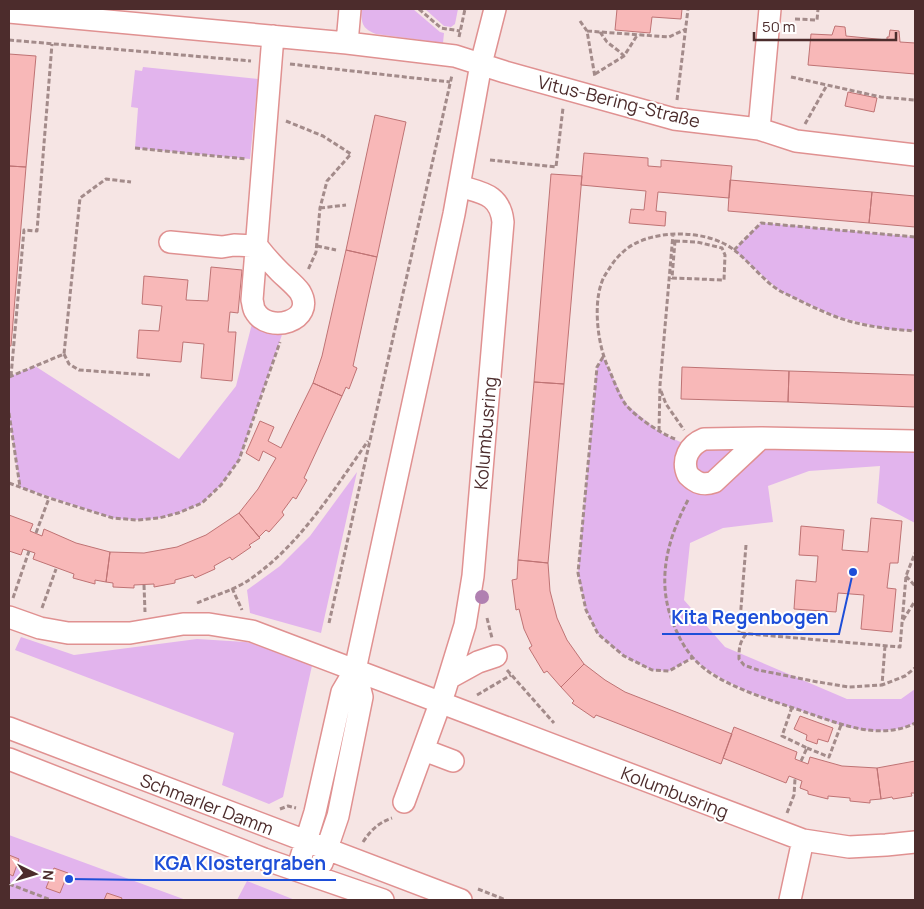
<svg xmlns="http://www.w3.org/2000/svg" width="924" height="909" viewBox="0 0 924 909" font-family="Manrope,sans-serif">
  <rect width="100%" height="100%" fill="#f6e5e4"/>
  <path fill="#e2b4ed" d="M 361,9 L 413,9 L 440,32 L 444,33 L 443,43 L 376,34 C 361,28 362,23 361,9 Z
    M 425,9 L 458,9 L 455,24 L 451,27 L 444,26 Z
    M 143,67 L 258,79 L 250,159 L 135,148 L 138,108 L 131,107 L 135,70 L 142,71 Z
    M 761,223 L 915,237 L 915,331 L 886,329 L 835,316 L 780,291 L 734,250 Z
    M 255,312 L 286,323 L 239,460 L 221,485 L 202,503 L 178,513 L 159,518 L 137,520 L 113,518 L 20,487 L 9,413 L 9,377 L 35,366 L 179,459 L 236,386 Z
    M 603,357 L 626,404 L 659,432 L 691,447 L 915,441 L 915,523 L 877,503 L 880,466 L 809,471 L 768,486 L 773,522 L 723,528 L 690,543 L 684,600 L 725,647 L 847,699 L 901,699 L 915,689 L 915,723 C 897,732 871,732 852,728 C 837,725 822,718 808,713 C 768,699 725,686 692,658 L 669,671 L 652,670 L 624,656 L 598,634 L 586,610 L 578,573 L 597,367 Z
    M 357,472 L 321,633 L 250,613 L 247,590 L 280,566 L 310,536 Z
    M 21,637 L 74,655 L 197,639 L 246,642 L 279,650 L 313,661 L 283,797 L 269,804 L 222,785 L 234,733 L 15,650 Z
    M 9,835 L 186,900 L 9,900 Z
    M 247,881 L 295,900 L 237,900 Z"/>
  <path fill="#f8b8b8" stroke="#bf7374" d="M 617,9 L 682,9 L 681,19 L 652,17 L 650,33 L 615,30 Z
    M 835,26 L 845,27 L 846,36 L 887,40 L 887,37 L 889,37 L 890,30 L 899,31 L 900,42 L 915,43 L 915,74 L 808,65 L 811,34 L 832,35 Z
    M 9,54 L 36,56 L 26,167 L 9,166 Z
    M 848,92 L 877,98 L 874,112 L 845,106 Z
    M 375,115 L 406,122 L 377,257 L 346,250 Z
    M 584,153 L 648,158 L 648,166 L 661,167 L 661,160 L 732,166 L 729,198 L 658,192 L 656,211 L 666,212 L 665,226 L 629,223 L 631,209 L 644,210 L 646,191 L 581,185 Z
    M 9,166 L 26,167 L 11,346 L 9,346 Z
    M 551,174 L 582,176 L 564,384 L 534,382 Z
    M 730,180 L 872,192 L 869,223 L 728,211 Z
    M 872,192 L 915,196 L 915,227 L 869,223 Z
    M 346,250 L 377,257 L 353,366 L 357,368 L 349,389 L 346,387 L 342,396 L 313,383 L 322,356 Z
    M 211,267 L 242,270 L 238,313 L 230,312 L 228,332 L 236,332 L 232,381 L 201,378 L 204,344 L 183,342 L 181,362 L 137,358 L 139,330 L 159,331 L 162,306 L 142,304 L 144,276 L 188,280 L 186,300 L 208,301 Z
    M 682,367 L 789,371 L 788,402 L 681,399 Z
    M 789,371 L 915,375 L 915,407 L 788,402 Z
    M 534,382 L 564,384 L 548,563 L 518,560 Z
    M 313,383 L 342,396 L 304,478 L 307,480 L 296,499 L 293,497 L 282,512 L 284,515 L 269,532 L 266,530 L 259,537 L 239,513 L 258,489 L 276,458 L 263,451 L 259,461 L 246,453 L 260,421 L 274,427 L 268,441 L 281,448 Z
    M 239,513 L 260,538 L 249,545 L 251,547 L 232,560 L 230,557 L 214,566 L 215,569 L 195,578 L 193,575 L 175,580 L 175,583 L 154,587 L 154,584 L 134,585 L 134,588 L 113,587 L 113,583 L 106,582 L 110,552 L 144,553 L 177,547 L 206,535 Z
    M 9,515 L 33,524 L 30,531 L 42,536 L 44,529 L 76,543 L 110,552 L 106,582 L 95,580 L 95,584 L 73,578 L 74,574 L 33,559 L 35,553 L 23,549 L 21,555 L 9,551 Z
    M 871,518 L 902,521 L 898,563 L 890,563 L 887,588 L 896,589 L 892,632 L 861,629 L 864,595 L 838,593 L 836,612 L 794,609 L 796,580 L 816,582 L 818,556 L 799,555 L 801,526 L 844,530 L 842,550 L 868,552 Z
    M 518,560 L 548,563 L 550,591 L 557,618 L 567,640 L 584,664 L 561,687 L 547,671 L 544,673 L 529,648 L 532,646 L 524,629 L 519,609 L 516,610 L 512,580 L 517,579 Z
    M 584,664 L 605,680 L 625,692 L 732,734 L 721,764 L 596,715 L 594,718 L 572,703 L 574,701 L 561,687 Z
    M 800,716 L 833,728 L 828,742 L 818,739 L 817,744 L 806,740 L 807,735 L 794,729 Z
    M 734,727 L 797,752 L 795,759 L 808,764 L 810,757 L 842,766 L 877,768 L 881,799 L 870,800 L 870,803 L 850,801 L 850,798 L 828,796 L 828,799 L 808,794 L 808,791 L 800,788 L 802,781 L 789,776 L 786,783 L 723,758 Z
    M 915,761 L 915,793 L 911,793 L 912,796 L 893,799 L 892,797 L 881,799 L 877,768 Z
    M 9,855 L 19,859 L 13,876 L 9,874 Z
    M 54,868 L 68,873 L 60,893 L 46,888 Z
    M 107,893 L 122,898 L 121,900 L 104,900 Z"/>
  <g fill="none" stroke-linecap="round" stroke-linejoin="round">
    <g stroke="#e09191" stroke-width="24">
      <path id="minor" d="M 9,12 L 347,43 L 455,56 L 505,72 L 674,119 L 759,129 L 796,141 L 915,155
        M 347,43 L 350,9
        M 759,129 L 770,9
        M 170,242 L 222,247 L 234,245 L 257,246
        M 257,246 C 264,255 272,264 280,272 C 286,278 295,285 300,292 C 317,321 268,335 255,311 C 253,308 253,303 252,300 L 273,36
        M 761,438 L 714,482 C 703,486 696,483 688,475 C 681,460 689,445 704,439 L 761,438 L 915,441
        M 9,617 L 40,628 L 68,633 L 130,633 L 183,624 L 209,624 L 252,631 L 803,840 L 849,847 L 886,845 L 915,842
        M 449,678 L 478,662 L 496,656
        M 9,728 L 461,900
        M 424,750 L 453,761
        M 9,759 L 264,859 L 383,900
        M 404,802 L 445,690 L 465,625 L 473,576 L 503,222 C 500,194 482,193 459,186
        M 322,863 L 338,816 L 362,697 L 355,670
        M 297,870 L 315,812 L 342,692 L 355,670 L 454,214 L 481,64 L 495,9
        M 790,900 L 803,840"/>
    </g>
    <path stroke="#a38b8a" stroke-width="3" stroke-dasharray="5 2.5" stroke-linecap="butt" d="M 419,9 L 441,28 L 460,31
      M 795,19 L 817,20 L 818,9
      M 580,21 L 587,31 L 595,77
      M 587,31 L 669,37 L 686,29
      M 600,32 L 607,42 L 620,52 L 624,56
      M 459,37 L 465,9
      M 9,40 L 251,61
      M 290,64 L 450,82
      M 595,74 L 624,56 L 638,34
      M 791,77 L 881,97 L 915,100
      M 677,100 L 688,9
      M 286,121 L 323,136 L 351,154 L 327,181 L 320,208 L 316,252 L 308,270
      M 805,124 L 827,85
      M 135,148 L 246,159
      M 490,160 L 556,167 L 563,108
      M 320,208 L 346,205
      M 675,241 L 697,242 L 722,248 L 725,255 L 724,280 L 672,278 Z
      M 317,246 L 336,250
      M 734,250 L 761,223 L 915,237
      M 64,354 L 69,364 L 79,370 L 150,375
      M 603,357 L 597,367 L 578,573 L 586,610 L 598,634 L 624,656 L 652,670 L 669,671 L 692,658
      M 11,376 L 24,230 L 37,231 L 52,44
      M 9,377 L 64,354 L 80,198 L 106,179 L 131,182
      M 661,391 L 666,404 L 684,430
      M 9,413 L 20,487
      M 659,431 L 660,385 L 673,234
      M 675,439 C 660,433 636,417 626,405 C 619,396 613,378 608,367 C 597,344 591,294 607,272 C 611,266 615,259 621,254 C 645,228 707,228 734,250 C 749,261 766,284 782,292 C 799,300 816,309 834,316 C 859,326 888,329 915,331
      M 9,483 L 49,498 L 113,518 L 137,520 L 159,518 L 178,513 L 202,503 L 221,485 L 239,460 L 280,342
      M 688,500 C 666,542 655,585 676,630 C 683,646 691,658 705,669 C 731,689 774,701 805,712 C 840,724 880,741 915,723
      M 36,533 L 49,498
      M 746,545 L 739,633 L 900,647 L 906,576 L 915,553
      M 906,576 L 915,586
      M 144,585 L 145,612
      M 232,588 L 242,610
      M 13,598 L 29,551
      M 197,603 C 213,596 234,590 249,580 C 300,545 333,491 368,441
      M 42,608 L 56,569
      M 487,618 L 492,638
      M 903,620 L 915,601
      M 329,623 L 452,75
      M 746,634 C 739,643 739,649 739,659 L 744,665 L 758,670 L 818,682 L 849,687 L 882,685
      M 885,646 L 882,685 L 905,676 L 915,668
      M 507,670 L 554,723
      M 477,695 L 511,675
      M 792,707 L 782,736 L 807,748 L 801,761
      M 807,748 L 829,757 L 841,725
      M 280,809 L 288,806 L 296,808
      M 787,813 L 794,795 L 795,779
      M 363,842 C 371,830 378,823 392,818
      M 9,884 L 51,900
      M 478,889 L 506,900"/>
    <use href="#minor" stroke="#fff" stroke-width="21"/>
  </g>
  <circle fill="#b080b1" cx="482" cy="597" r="7"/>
  <g text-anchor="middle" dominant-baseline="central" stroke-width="4" stroke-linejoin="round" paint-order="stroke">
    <g font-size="18" fill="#4c2c2c" stroke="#fff">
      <text transform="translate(619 101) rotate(14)">Vitus-Bering-Straße</text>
      <text transform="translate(485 433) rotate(-85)">Kolumbusring</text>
      <text transform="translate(675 792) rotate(21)">Kolumbusring</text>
      <text transform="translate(207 804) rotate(21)">Schmarler Damm</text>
    </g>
  </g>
  <path fill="none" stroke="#1d4ed8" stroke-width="2" d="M853 572L839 634H662M69 879L143 880H336"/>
  <g fill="#1d4ed8" stroke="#fff" stroke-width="2">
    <circle cx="853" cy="572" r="5"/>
    <circle cx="69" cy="879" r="5"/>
  </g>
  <g font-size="19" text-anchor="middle" font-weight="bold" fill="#1d4ed8" stroke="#fff" stroke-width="4" stroke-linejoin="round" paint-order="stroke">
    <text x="750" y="624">Kita Regenbogen</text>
    <text x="240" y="870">KGA Klostergraben</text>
  </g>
  <rect width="924" height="909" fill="none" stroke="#4c2c2c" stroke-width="20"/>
  <g transform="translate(35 874) rotate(95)" stroke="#ffffff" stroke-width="4" paint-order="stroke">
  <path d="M0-4L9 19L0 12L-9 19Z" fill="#4c2c2c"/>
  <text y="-8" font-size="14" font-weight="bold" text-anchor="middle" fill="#4c2c2c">N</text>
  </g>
  <path d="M754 32v8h142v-8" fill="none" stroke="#4c2c2c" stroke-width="2.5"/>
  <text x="762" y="32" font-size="15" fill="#4c2c2c" stroke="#ffffff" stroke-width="4" paint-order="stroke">50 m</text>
</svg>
